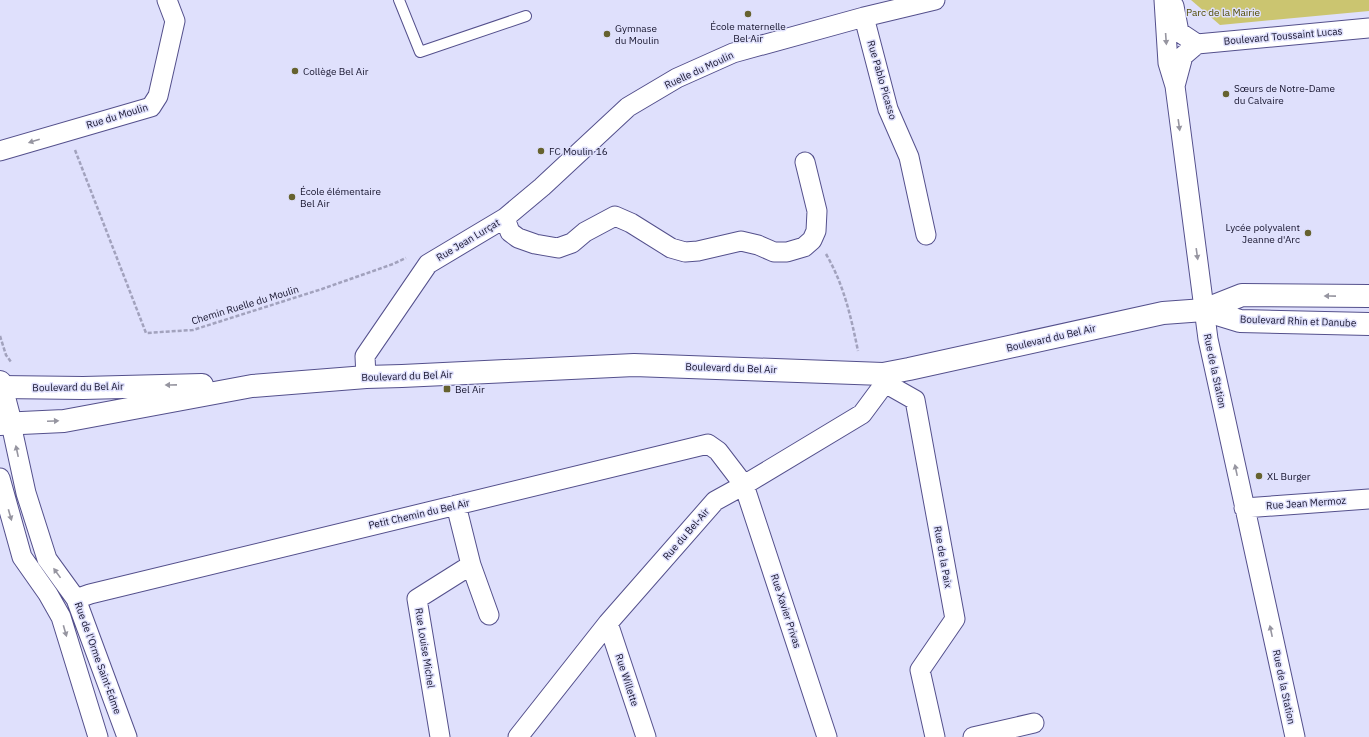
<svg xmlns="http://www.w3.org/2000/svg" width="1369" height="737" viewBox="0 0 1369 737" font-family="'IBM Plex Sans',sans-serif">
  <rect width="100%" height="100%" fill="#dfe0fc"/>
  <path fill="#cbc570" d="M 1191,0 L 1369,0 L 1369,11 L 1220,25 Z"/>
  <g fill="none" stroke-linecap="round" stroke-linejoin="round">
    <g stroke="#54508c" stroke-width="12">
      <path id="service" d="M 399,0 L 420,52 L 526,16"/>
    </g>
    <g stroke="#54508c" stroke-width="21">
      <path id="minor" d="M 1164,0 L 1168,63 L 1175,86 L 1208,339 L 1295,737
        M 1174,6 L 1179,32 L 1197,44 L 1369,28
        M 864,17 L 888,109 L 909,157 L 926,235
        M 1175,86 L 1183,56 L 1197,44
        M 0,151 L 151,107 L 158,96 L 175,21 L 167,0
        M 505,218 L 542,187 L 628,107 L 677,78 L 733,53 L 864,17 L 935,0
        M 366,377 L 365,356 L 428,264 L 505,218 L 510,232 L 518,238 L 535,244 L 558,248 L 572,243 L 585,232 L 615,216 L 631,223 L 671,248 L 685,252 L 698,251 L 741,241 L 758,245 L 774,252 L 787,252 L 804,247 L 812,240 L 816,231 L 817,211 L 805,162
        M 885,383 L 915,400 L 955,619 L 920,670 L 935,737
        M 11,424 L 26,493 L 47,559 L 76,599 L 127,737
        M 0,478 L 22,557 L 48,594 L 61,617 L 98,737
        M 1244,508 L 1369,499
        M 471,565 L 489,615
        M 76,599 L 90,594 L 708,444 L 718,451 L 744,485 L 827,737
        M 608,623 L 646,737
        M 440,737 L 417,599 L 471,565 L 456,505
        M 518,737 L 608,623 L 715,501 L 744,485 L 862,414 L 885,383
        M 973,737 L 1034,723"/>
    </g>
    <g stroke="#54508c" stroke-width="24">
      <path id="tertiary" d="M 0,382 L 11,424"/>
    </g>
    <g stroke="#54508c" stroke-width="24">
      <path id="secondary" d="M 1204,310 L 1240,321 L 1369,324
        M 0,387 L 83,388 L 202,385
        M 0,424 L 64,421 L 252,386 L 366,377 L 402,376 L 634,365 L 883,374 L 909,369 L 1163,313 L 1204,310 L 1242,295 L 1369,296"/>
    </g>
    <path stroke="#a2a2bd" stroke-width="2.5" stroke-dasharray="4 2" stroke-linecap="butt" d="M 75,150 L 146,333 L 193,330 L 322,289 L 393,264 L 406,258
      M 826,254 C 844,285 851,317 858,351
      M 0,336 L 6,355 L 11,362"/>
    <use href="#service" stroke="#fff" stroke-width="10"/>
    <use href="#minor" stroke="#fff" stroke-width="19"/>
    <use href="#tertiary" stroke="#fff" stroke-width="22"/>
    <use href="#secondary" stroke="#fff" stroke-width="22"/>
  </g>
  <defs><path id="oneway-solid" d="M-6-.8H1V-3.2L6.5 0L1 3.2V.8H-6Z"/></defs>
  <g fill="#9695a0">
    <use href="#oneway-solid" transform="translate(1166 39) rotate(86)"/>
    <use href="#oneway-solid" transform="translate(1179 125) rotate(82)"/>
    <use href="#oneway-solid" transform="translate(34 141) rotate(163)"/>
    <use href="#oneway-solid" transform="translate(1197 254) rotate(82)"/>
    <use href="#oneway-solid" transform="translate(1330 296) rotate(-179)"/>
    <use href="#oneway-solid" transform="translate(171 385) rotate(179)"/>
    <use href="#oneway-solid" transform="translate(53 421) rotate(-3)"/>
    <use href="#oneway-solid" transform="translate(17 451) rotate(-102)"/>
    <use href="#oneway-solid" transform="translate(1236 470) rotate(-102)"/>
    <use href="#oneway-solid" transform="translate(10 515) rotate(74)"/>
    <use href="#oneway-solid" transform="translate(57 573) rotate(-126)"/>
    <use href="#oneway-solid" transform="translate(65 631) rotate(74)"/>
    <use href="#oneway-solid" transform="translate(1271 631) rotate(-102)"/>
  </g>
  <g fill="#66622f" stroke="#dfe0fc" stroke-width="1.5">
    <circle cx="748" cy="14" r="4"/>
    <circle cx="607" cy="34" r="4"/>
    <circle cx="295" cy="71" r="4"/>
    <circle cx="1226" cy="94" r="4"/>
    <circle cx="541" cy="151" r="4"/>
    <circle cx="292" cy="197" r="4"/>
    <circle cx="1308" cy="233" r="4"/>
    <rect x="443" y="385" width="8" height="8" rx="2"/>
    <circle cx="1259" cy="476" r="4"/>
  </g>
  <g text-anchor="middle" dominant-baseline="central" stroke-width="3" stroke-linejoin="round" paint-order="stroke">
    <g font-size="10" fill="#4f4a00" stroke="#dfe0fc">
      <text x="1223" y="12">Parc de la Mairie</text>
    </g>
    <g font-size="10" fill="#15132c" stroke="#dfe0fc" text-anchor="start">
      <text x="748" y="26" text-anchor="middle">École maternelle<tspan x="748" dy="12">Bel Air</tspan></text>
      <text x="615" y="28">Gymnase<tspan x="615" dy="12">du Moulin</tspan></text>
      <text x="303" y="71">Collège Bel Air</text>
      <text x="1234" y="88">Sœurs de Notre-Dame<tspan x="1234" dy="12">du Calvaire</tspan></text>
      <text x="549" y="151">FC Moulin 16</text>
      <text x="300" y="191">École élémentaire<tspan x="300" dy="12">Bel Air</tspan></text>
      <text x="1300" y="227" text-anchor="end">Lycée polyvalent<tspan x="1300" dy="12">Jeanne d'Arc</tspan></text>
      <text x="455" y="389">Bel Air</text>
      <text x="1267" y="476">XL Burger</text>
    </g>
    <g font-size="10" fill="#15132c" stroke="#dfe0fc">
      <text transform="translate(1283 36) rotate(-5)">Boulevard Toussaint Lucas</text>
      <text transform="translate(699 70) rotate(-25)">Ruelle du Moulin</text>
      <text transform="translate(882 80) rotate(74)">Rue Pablo Picasso</text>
      <text transform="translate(117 116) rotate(-17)">Rue du Moulin</text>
      <text transform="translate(468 240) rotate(-31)">Rue Jean Lurçat</text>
      <text transform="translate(245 305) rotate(-17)">Chemin Ruelle du Moulin</text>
      <text transform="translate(1298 321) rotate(2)">Boulevard Rhin et Danube</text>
      <text transform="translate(1051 338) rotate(-13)">Boulevard du Bel Air</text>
      <text transform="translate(731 368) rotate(2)">Boulevard du Bel Air</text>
      <text transform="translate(1215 371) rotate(78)">Rue de la Station</text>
      <text transform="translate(407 376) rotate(-2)">Boulevard du Bel Air</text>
      <text transform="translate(78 387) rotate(-1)">Boulevard du Bel Air</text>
      <text transform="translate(1306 503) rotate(-4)">Rue Jean Mermoz</text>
      <text transform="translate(419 514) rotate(-13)">Petit Chemin du Bel Air</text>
      <text transform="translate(686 534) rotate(-49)">Rue du Bel-Air</text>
      <text transform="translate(943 557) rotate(80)">Rue de la Paix</text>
      <text transform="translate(786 611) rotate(72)">Rue Xavier Privas</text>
      <text transform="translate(425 648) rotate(81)">Rue Louise Michel</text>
      <text transform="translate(98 658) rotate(70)">Rue de l'Orme Saint-Edme</text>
      <text transform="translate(627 680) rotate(72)">Rue Willette</text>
      <text transform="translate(1284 687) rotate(78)">Rue de la Station</text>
    </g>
  </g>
</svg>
